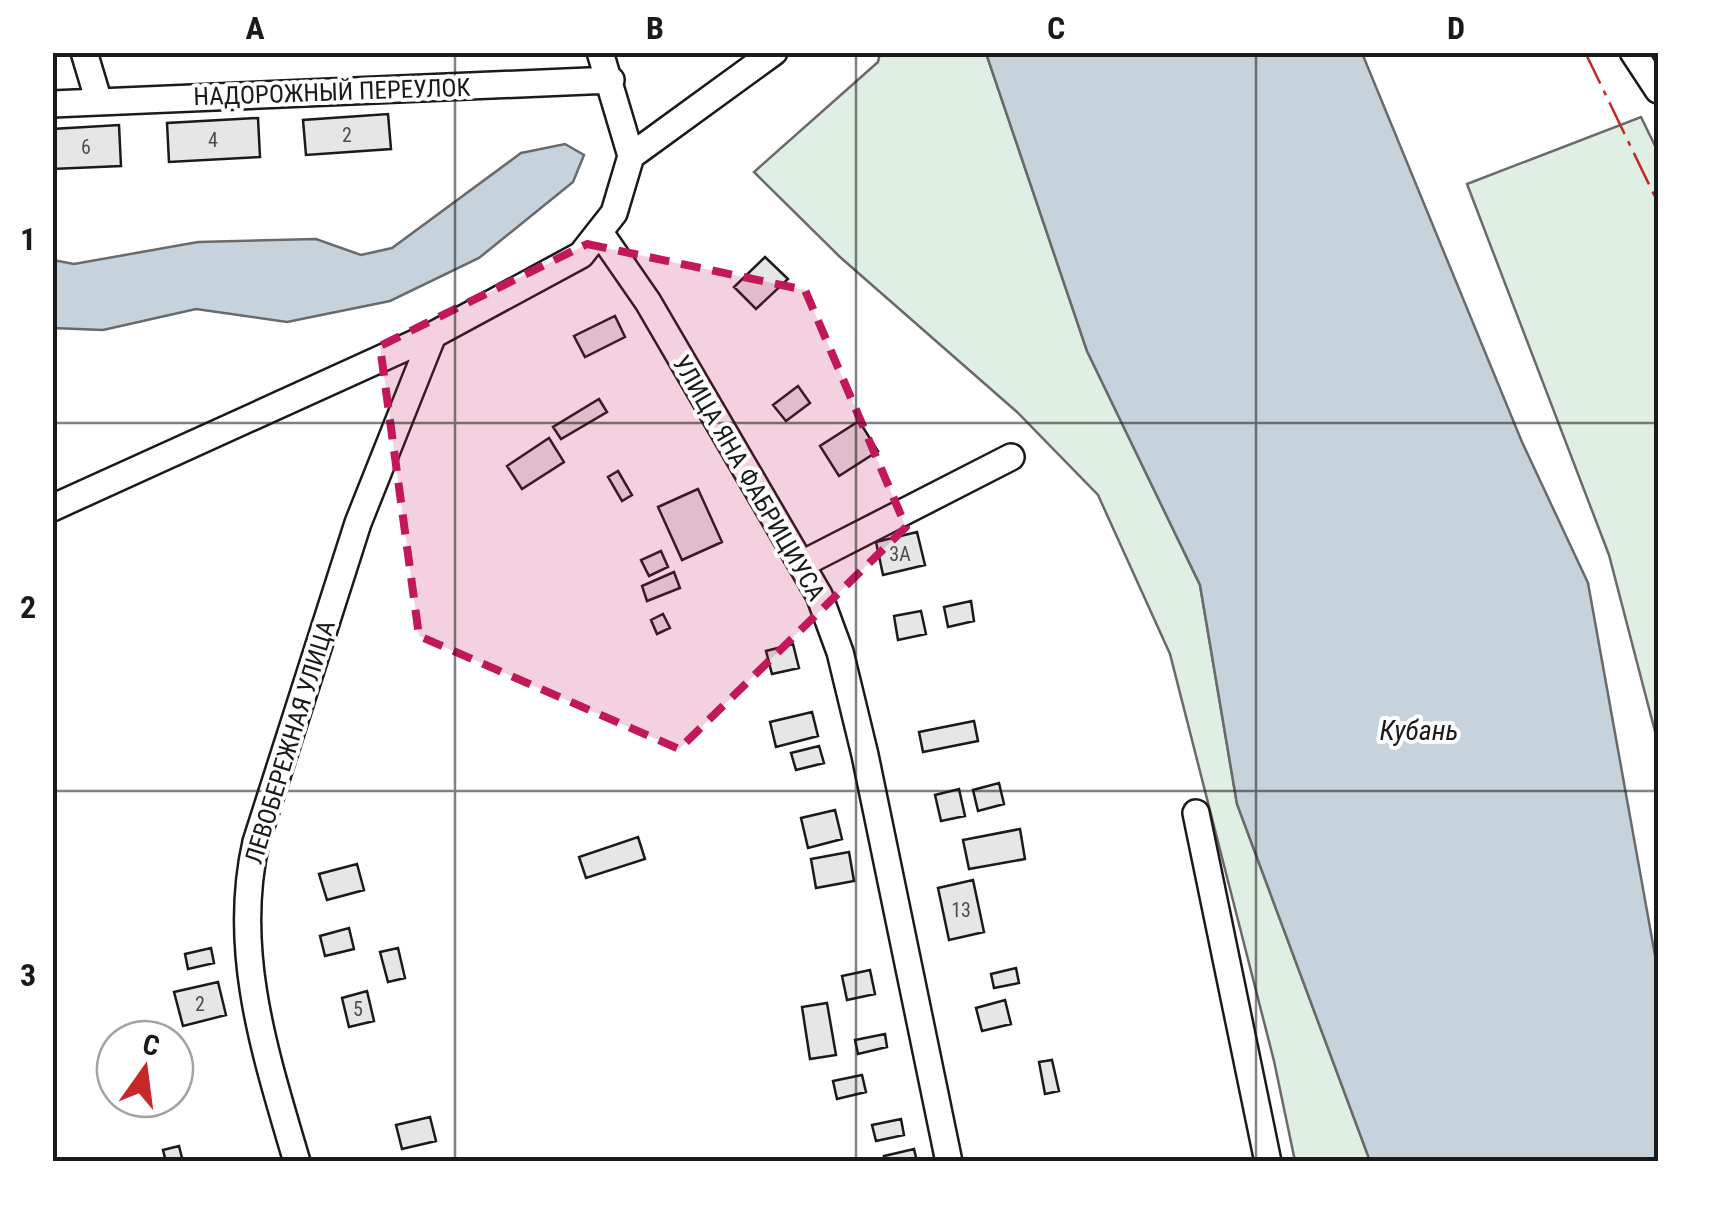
<svg xmlns="http://www.w3.org/2000/svg" width="1711" height="1214" viewBox="0 0 1711 1214" font-family="'Roboto Condensed',sans-serif">
  <rect width="100%" height="100%" fill="#fff"/>
  <path fill="#e0efe3" stroke="#6a6a6a" stroke-width="2.5" d="M 880,53 L 986,53 L 1087,351 L 1200,585 L 1237,804 L 1370,1161 L 1295,1161 L 1274,1061 L 1170,654 L 1098,495 L 1017,412 L 840,257 L 754,172 L 878,62 Z
    M 1641,117 L 1658,152 L 1658,743 L 1609,555 L 1467,184 Z"/>
  <path fill="#c6d2dc" stroke="#6a6a6a" stroke-width="2.5" d="M 986,53 L 1362,53 L 1522,442 L 1588,583 L 1658,972 L 1658,1161 L 1370,1161 L 1237,804 L 1200,585 L 1087,351 Z
    M 565,144 L 584,155 L 573,182 L 479,258 L 390,301 L 287,322 L 196,309 L 103,330 L 53,328 L 53,260 L 74,264 L 198,242 L 316,239 L 361,255 L 392,248 L 521,153 Z"/>
  <path fill="#e6e6e6" stroke="#1a1a1a" stroke-width="2.5" d="M 388,114 L 391,149 L 306,155 L 303,120 Z
    M 258,118 L 260,157 L 169,162 L 167,123 Z
    M 119,125 L 121,166 L 52,169 L 52,129 Z
    M 765,257 L 788,279 L 756,309 L 734,287 Z
    M 615,316 L 625,337 L 585,357 L 574,336 Z
    M 798,386 L 810,403 L 786,421 L 773,405 Z
    M 599,399 L 607,412 L 561,439 L 553,427 Z
    M 859,421 L 878,451 L 839,476 L 820,446 Z
    M 549,438 L 564,462 L 522,489 L 507,466 Z
    M 618,471 L 632,495 L 622,501 L 608,477 Z
    M 698,489 L 722,542 L 682,560 L 658,507 Z
    M 917,532 L 925,565 L 883,575 L 876,542 Z
    M 661,551 L 668,567 L 649,576 L 641,560 Z
    M 674,572 L 680,588 L 647,601 L 642,586 Z
    M 971,601 L 974,621 L 948,627 L 944,607 Z
    M 921,611 L 926,634 L 898,640 L 894,616 Z
    M 663,614 L 670,628 L 657,634 L 651,620 Z
    M 793,644 L 799,668 L 772,674 L 766,651 Z
    M 812,712 L 818,736 L 776,747 L 770,722 Z
    M 974,721 L 978,741 L 923,752 L 919,732 Z
    M 819,746 L 824,763 L 796,770 L 791,753 Z
    M 999,783 L 1004,804 L 978,811 L 973,790 Z
    M 959,789 L 965,816 L 941,821 L 935,795 Z
    M 835,810 L 842,839 L 808,848 L 801,818 Z
    M 1020,829 L 1025,859 L 969,869 L 963,840 Z
    M 638,837 L 645,859 L 586,878 L 579,857 Z
    M 849,852 L 854,881 L 816,888 L 811,859 Z
    M 357,864 L 364,890 L 327,900 L 319,874 Z
    M 973,880 L 984,932 L 949,940 L 938,888 Z
    M 349,928 L 354,949 L 325,956 L 320,936 Z
    M 211,948 L 214,963 L 188,969 L 185,954 Z
    M 398,948 L 405,978 L 388,982 L 380,952 Z
    M 1016,968 L 1019,983 L 994,988 L 991,974 Z
    M 870,970 L 875,994 L 847,1000 L 842,976 Z
    M 218,982 L 226,1015 L 183,1026 L 174,992 Z
    M 367,991 L 374,1021 L 349,1027 L 342,998 Z
    M 1005,1000 L 1011,1024 L 982,1031 L 976,1008 Z
    M 827,1003 L 836,1055 L 810,1059 L 802,1007 Z
    M 885,1034 L 887,1047 L 858,1054 L 855,1040 Z
    M 1052,1060 L 1059,1091 L 1045,1094 L 1039,1062 Z
    M 862,1075 L 866,1092 L 837,1099 L 833,1081 Z
    M 430,1117 L 436,1141 L 402,1149 L 396,1125 Z
    M 901,1119 L 904,1135 L 876,1141 L 872,1125 Z
    M 179,1146 L 183,1162 L 166,1162 L 163,1150 Z
    M 914,1149 L 917,1162 L 885,1162 L 884,1156 Z"/>
  <g fill="none" stroke-linecap="round" stroke-linejoin="round">
    <g stroke="#1a1a1a" stroke-width="30">
      <path id="minor" d="M 84,52 L 99,102
        M 1633,52 L 1658,90
        M 52,104 L 611,80
        M 631,156 L 774,52
        M 601,234 L 648,302 L 819,595 L 840,652 L 865,755 L 949,1162
        M 52,508 L 433,335 L 581,255 L 614,213 L 631,156 L 600,52
        M 802,564 L 1011,457
        M 1196,813 L 1268,1162
        M 297,1162 C 266,1056 231,952 256,842 L 358,523 L 433,335"/>
    </g>
    <use href="#minor" stroke="#fff" stroke-width="25"/>
    <path stroke="#c62828" stroke-width="2.5" stroke-dasharray="35 8 5 8" stroke-linecap="butt" d="M 1585,52 L 1658,203"/>
  </g>
  <path fill="#c2185b" fill-opacity="0.2" stroke="#c2185b" stroke-width="8" stroke-dasharray="20 12" stroke-linejoin="round" d="M 587,244 L 805,290 L 906,527 L 679,749 L 419,636 L 380,346 Z"/>
  <path fill="none" stroke="#1a1a1a" stroke-width="2.5" stroke-opacity="0.55" d="M 455,52 L 455,1162M 856,52 L 856,1162M 1256,52 L 1256,1162M 52,423 L 1658,423M 52,791 L 1658,791"/>
  <g text-anchor="middle" dominant-baseline="central" stroke-width="8" stroke-linejoin="round" paint-order="stroke">
    <g font-size="20" fill="#4d4d4d">
      <text x="347" y="135">2</text>
      <text x="213" y="140">4</text>
      <text x="86" y="147">6</text>
      <text x="900" y="554">3А</text>
      <text x="961" y="910">13</text>
      <text x="200" y="1004">2</text>
      <text x="358" y="1009">5</text>
    </g>
    <g font-size="25" fill="#1a1a1a" stroke="#fff">
      <text transform="translate(332 92) rotate(-2)">НАДОРОЖНЫЙ ПЕРЕУЛОК</text>
      <text transform="translate(749 478) rotate(60)">УЛИЦА ЯНА ФАБРИЦИУСА</text>
      <text transform="translate(290 742) rotate(-73)">ЛЕВОБЕРЕЖНАЯ УЛИЦА</text>
    </g>
    <g font-size="28" font-style="italic" fill="#1a1a1a" stroke="#fff">
      <text x="1419" y="730">Кубань</text>
    </g>
  </g>
  <rect width="1711" height="1214" fill="none" stroke="#ffffff" stroke-width="110"/>
  <g transform="translate(145 1069) rotate(14)"><circle r="48" fill="#ffffff" stroke="#a3a3a3" stroke-width="2.5"/>
  <path d="M0-8L18 38L0 25L-18 38Z" fill="#c62828"/>
  <text y="-15" font-size="28" font-weight="bold" text-anchor="middle" fill="#1a1a1a">С</text>
  </g>
  <rect x="55" y="55" width="1601" height="1104" fill="none" stroke="#1a1a1a" stroke-width="4"/>
  <g font-size="32" text-anchor="middle" font-weight="bold" fill="#1a1a1a">
    <text x="255" y="39">A</text>
    <text x="655" y="39">B</text>
    <text x="1056" y="39">C</text>
    <text x="1456" y="39">D</text>
    <text x="28" y="250">1</text>
    <text x="28" y="618">2</text>
    <text x="28" y="986">3</text>
  </g>
</svg>
